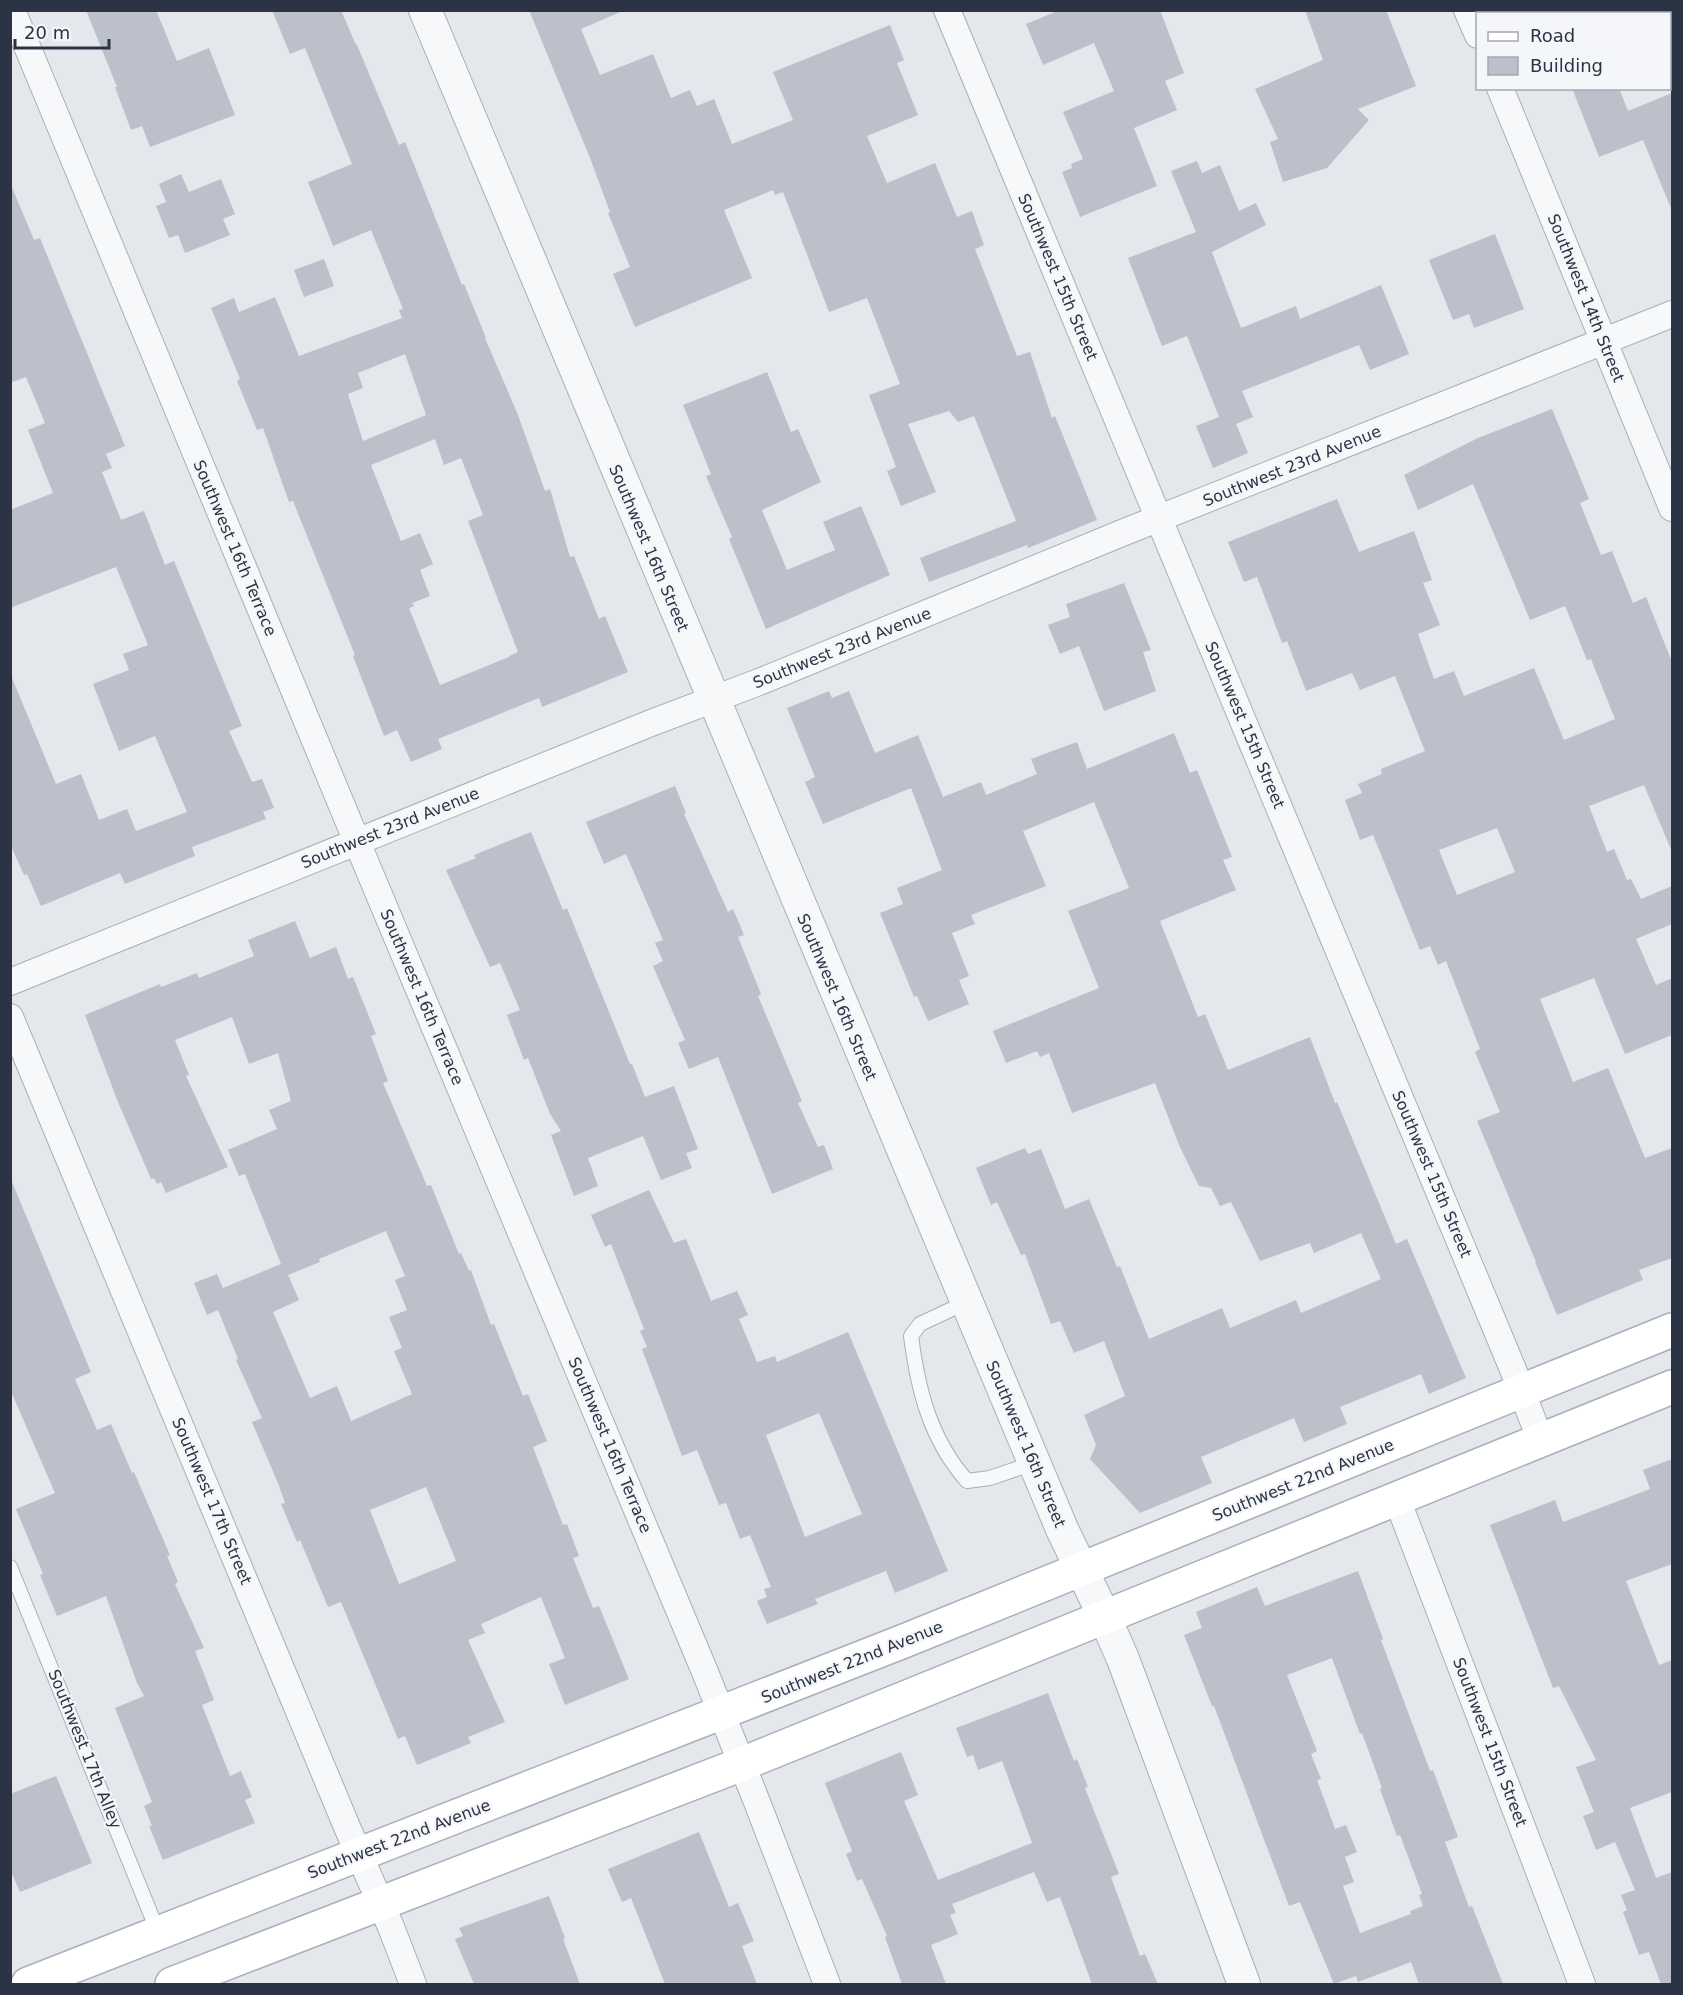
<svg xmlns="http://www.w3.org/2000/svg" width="1683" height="1995" viewBox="0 0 1683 1995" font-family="'DejaVu Sans',sans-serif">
  <rect width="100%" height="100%" fill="#e4e7ec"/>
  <path fill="#bbc0ca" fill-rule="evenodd" d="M 86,10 L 156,10 L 177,61 L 209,48 L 235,115 L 150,147 L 142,126 L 131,130 L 115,87 L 117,87 Z
    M 272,10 L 341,10 L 356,45 L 357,45 L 399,145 L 405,142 L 462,285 L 464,284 L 486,338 L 485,338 L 518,415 L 545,491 L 550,489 L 570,557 L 574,556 L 599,619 L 605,616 L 628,672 L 542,707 L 539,698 L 438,739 L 442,749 L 411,762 L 397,730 L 384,736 L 353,656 L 355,655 L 293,501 L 289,502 L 263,428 L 257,430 L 237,381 L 240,379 L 211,308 L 234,298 L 239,312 L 275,297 L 299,356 L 402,318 L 399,310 L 403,309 L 371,230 L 333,246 L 308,182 L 352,164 L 305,48 L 290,54 ZM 405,354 L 426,415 L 363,441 L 348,394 L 363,388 L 358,373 ZM 435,439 L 444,465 L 461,458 L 483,515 L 468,521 L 518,652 L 509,656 L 509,657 L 440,685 L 409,608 L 414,606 L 412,603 L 430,596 L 420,570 L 433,564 L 420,533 L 401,541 L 371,465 Z
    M 529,10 L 625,10 L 581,29 L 600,75 L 653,54 L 671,98 L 690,90 L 697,106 L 714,99 L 732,144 L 793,120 L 773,72 L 890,25 L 904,60 L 897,63 L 918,115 L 867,136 L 887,183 L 935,163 L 957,217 L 972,211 L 984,245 L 975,249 L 1017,356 L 1030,352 L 1052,418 L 1055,416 L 1097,520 L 1028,548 L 1027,545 L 929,582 L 920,558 L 1016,521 L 974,416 L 958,422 L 949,411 L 908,424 L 936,492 L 901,506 L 887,471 L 896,467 L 869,395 L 900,384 L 867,298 L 829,312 L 783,192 L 775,195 L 773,190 L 724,210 L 752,278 L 635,327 L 613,274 L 630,267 L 608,213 L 610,212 L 590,158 Z
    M 1060,10 L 1160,10 L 1184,73 L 1165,81 L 1177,110 L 1134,128 L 1157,186 L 1080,217 L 1062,172 L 1072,168 L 1071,164 L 1083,159 L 1063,112 L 1114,91 L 1094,43 L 1043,65 L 1026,24 Z
    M 1305,10 L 1386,10 L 1416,86 L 1358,109 L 1369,120 L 1327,168 L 1283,182 L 1270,142 L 1278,139 L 1255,89 L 1323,60 Z
    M 1572,88 L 1619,88 L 1628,111 L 1672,93 L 1672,211 L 1643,140 L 1599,157 Z
    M 1197,161 L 1202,173 L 1220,165 L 1239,211 L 1256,203 L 1266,225 L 1212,252 L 1241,328 L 1296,306 L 1300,319 L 1381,285 L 1409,354 L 1370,370 L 1359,345 L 1242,391 L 1253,417 L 1236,424 L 1248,453 L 1213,468 L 1196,426 L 1219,417 L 1187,336 L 1162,346 L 1128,258 L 1196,232 L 1171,171 Z
    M 181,174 L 189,192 L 221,179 L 235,214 L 223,219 L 230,235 L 185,253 L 178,235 L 169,238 L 156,206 L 166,202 L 159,184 Z
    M 11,185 L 34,240 L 40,238 L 125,446 L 106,454 L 112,468 L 102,472 L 121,520 L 144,511 L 165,565 L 174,561 L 242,726 L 229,731 L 252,782 L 262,779 L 274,808 L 263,812 L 266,819 L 192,847 L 195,856 L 125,884 L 120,873 L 41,906 L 27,874 L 24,875 L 10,844 L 10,673 L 56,784 L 81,774 L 99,820 L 127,809 L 136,831 L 187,812 L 155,736 L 119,751 L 93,684 L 129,670 L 123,654 L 148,645 L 116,567 L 10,608 L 10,510 L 53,493 L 28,430 L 45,423 L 26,377 L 10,383 Z
    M 1495,234 L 1524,309 L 1474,328 L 1469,314 L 1453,320 L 1429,260 Z
    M 324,259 L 334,286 L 304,297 L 294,270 Z
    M 767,372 L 791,432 L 798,429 L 821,482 L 762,510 L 787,570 L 835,550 L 823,522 L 861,506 L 890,575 L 766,629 L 729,539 L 732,537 L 706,476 L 711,474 L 683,405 Z
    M 1552,409 L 1589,499 L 1580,503 L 1601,555 L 1612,551 L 1633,603 L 1646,597 L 1672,662 L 1672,852 L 1644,785 L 1589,806 L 1607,852 L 1614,849 L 1627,880 L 1631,879 L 1641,899 L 1672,886 L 1672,924 L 1636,939 L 1656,985 L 1672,978 L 1672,1035 L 1625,1054 L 1594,978 L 1540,999 L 1573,1082 L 1608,1068 L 1645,1158 L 1672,1148 L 1672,1258 L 1639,1270 L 1643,1280 L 1557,1315 L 1535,1262 L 1536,1262 L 1477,1121 L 1500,1112 L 1475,1052 L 1480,1049 L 1446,961 L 1438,965 L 1430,946 L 1420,950 L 1373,835 L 1360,840 L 1345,800 L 1362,793 L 1358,784 L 1382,774 L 1381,769 L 1425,751 L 1395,676 L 1360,690 L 1352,673 L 1306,691 L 1287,641 L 1282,643 L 1257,577 L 1244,582 L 1228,542 L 1337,499 L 1359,552 L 1414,531 L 1432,580 L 1423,583 L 1440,625 L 1418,634 L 1434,679 L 1454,671 L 1464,696 L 1534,668 L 1564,740 L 1615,719 L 1591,659 L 1587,660 L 1565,606 L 1530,620 L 1473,484 L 1418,510 L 1404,475 L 1478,438 ZM 1497,828 L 1515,872 L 1457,895 L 1439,850 Z
    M 1124,583 L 1151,650 L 1143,652 L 1156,691 L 1104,711 L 1079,646 L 1060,654 L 1048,625 L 1070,617 L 1066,604 Z
    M 829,691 L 832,698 L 849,691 L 875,753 L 918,735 L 943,797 L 981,782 L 986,795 L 1037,774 L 1031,759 L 1077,742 L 1087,769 L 1174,733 L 1190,773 L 1197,770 L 1232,857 L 1223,860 L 1236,890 L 1160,921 L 1198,1017 L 1205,1014 L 1228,1070 L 1310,1037 L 1335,1103 L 1337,1102 L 1365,1169 L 1396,1244 L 1407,1239 L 1466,1378 L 1429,1394 L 1421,1374 L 1340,1407 L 1347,1424 L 1304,1442 L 1294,1418 L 1201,1457 L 1212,1483 L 1140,1513 L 1090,1459 L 1096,1445 L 1084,1415 L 1125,1396 L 1104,1341 L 1074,1353 L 1060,1321 L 1051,1324 L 1025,1254 L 1021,1255 L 997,1202 L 991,1205 L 976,1168 L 1025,1148 L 1028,1154 L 1041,1149 L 1065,1209 L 1089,1199 L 1117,1267 L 1120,1266 L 1149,1339 L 1222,1308 L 1230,1328 L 1296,1300 L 1301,1313 L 1381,1279 L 1361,1233 L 1314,1253 L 1310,1243 L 1260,1261 L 1231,1202 L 1220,1206 L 1211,1188 L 1199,1186 L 1179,1145 L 1155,1083 L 1072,1113 L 1049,1053 L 1040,1057 L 1037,1051 L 1006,1063 L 993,1031 L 1099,988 L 1068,911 L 1129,888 L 1094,802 L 1023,831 L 1046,886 L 971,915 L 975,924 L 952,933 L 969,976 L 959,980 L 969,1004 L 928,1021 L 917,996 L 914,997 L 880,913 L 903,904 L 897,888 L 942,870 L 911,788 L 823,824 L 805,782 L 815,777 L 787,708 Z
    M 675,786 L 686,813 L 684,814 L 728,912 L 733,909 L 744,935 L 738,937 L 761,994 L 758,996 L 802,1101 L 798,1103 L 818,1147 L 824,1145 L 833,1169 L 772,1194 L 718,1057 L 689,1069 L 678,1043 L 685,1040 L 653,966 L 663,961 L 655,943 L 663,940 L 626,854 L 604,864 L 586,822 Z
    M 531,832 L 563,910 L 567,908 L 630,1064 L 632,1064 L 645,1097 L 674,1086 L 698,1149 L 686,1153 L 692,1168 L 661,1180 L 643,1136 L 588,1158 L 598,1186 L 574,1196 L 551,1135 L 561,1131 L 550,1114 L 528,1058 L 524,1060 L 507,1015 L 520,1010 L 500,963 L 490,967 L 446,870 L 476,858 L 474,855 Z
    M 295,921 L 310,958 L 336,947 L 348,979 L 353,977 L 376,1034 L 371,1036 L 388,1081 L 383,1083 L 427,1186 L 431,1185 L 459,1254 L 461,1253 L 469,1271 L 471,1270 L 491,1325 L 494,1324 L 523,1396 L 528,1394 L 547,1441 L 533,1447 L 563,1525 L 567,1524 L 579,1556 L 573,1558 L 593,1608 L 599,1606 L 629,1679 L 565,1705 L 549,1664 L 565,1658 L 541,1597 L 481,1624 L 485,1633 L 468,1640 L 505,1722 L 468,1737 L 471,1743 L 417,1765 L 405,1736 L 398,1739 L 341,1602 L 328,1607 L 300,1540 L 297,1542 L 281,1504 L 285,1503 L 278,1483 L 252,1422 L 262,1418 L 236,1360 L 238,1359 L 218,1310 L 207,1315 L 194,1283 L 217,1274 L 223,1288 L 281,1264 L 245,1174 L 239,1176 L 228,1150 L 277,1129 L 269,1110 L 291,1101 L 278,1053 L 249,1064 L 232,1017 L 175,1040 L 189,1075 L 186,1076 L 228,1167 L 166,1193 L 161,1182 L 157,1184 L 154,1178 L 151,1179 L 118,1102 L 85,1015 L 160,984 L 161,987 L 197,973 L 199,978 L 254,956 L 248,940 ZM 386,1231 L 405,1276 L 395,1280 L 407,1310 L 389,1317 L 402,1348 L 394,1351 L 412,1394 L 351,1421 L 337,1386 L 310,1398 L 273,1312 L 299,1300 L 288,1275 L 320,1262 L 319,1259 ZM 426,1487 L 456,1561 L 399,1584 L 370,1510 Z
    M 12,1182 L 91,1372 L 75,1379 L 97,1430 L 111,1424 L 132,1473 L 134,1472 L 170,1555 L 167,1556 L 178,1582 L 175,1584 L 204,1648 L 195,1651 L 214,1700 L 202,1705 L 230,1776 L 241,1771 L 252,1797 L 245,1800 L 255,1823 L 163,1860 L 149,1826 L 152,1826 L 144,1806 L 152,1802 L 115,1708 L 144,1696 L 137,1683 L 106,1596 L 57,1616 L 40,1575 L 43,1574 L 16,1509 L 55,1493 L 10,1389 Z
    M 649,1190 L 674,1243 L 686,1239 L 711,1301 L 737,1291 L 748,1315 L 739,1319 L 757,1362 L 775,1356 L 777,1362 L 848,1332 L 948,1571 L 895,1593 L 886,1571 L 815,1599 L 818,1604 L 767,1624 L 757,1601 L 767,1597 L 764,1589 L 771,1587 L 750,1535 L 740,1539 L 726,1503 L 719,1505 L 697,1450 L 682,1456 L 642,1349 L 647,1347 L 640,1331 L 644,1329 L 611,1244 L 605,1247 L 591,1215 ZM 819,1413 L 862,1514 L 805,1537 L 766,1435 Z
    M 1672,1459 L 1672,1564 L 1626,1581 L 1659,1665 L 1672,1660 L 1672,1792 L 1630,1808 L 1656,1878 L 1672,1872 L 1672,1984 L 1661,1984 L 1649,1952 L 1639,1955 L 1623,1912 L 1627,1910 L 1621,1895 L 1635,1890 L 1615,1842 L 1596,1850 L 1583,1816 L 1594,1812 L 1576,1767 L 1596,1760 L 1559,1686 L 1553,1688 L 1490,1525 L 1555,1500 L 1563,1522 L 1650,1489 L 1643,1470 Z
    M 1358,1571 L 1383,1639 L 1381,1640 L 1430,1771 L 1433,1770 L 1458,1837 L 1445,1842 L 1469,1907 L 1472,1906 L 1503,1984 L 1419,1984 L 1411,1962 L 1358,1982 L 1356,1976 L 1334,1984 L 1300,1902 L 1289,1906 L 1214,1706 L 1212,1706 L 1184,1635 L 1202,1628 L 1196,1612 L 1257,1587 L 1265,1606 ZM 1332,1658 L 1360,1734 L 1362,1733 L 1382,1788 L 1380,1789 L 1397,1836 L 1400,1835 L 1422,1894 L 1419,1895 L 1423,1906 L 1410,1911 L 1411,1914 L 1360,1933 L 1343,1886 L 1354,1882 L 1345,1857 L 1357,1852 L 1346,1825 L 1335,1829 L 1317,1780 L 1321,1779 L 1311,1754 L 1317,1751 L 1287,1675 Z
    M 1048,1693 L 1074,1761 L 1077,1759 L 1088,1787 L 1085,1788 L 1119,1874 L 1111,1877 L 1140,1956 L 1145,1954 L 1158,1984 L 1092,1984 L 1060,1897 L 1047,1902 L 1034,1872 L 952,1904 L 956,1913 L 950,1915 L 958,1934 L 931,1945 L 946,1984 L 902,1984 L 885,1937 L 887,1936 L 862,1879 L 857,1881 L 846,1854 L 852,1851 L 825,1783 L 901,1752 L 918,1795 L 904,1801 L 938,1880 L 1032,1843 L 1002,1761 L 978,1770 L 973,1755 L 967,1757 L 956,1728 Z
    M 56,1776 L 92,1863 L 20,1892 L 10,1869 L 10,1794 Z
    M 699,1832 L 729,1907 L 738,1903 L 754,1941 L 742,1946 L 757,1984 L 665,1984 L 631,1898 L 622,1902 L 608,1869 Z
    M 549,1896 L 565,1938 L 563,1939 L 580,1984 L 474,1984 L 455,1939 L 463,1936 L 459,1928 Z"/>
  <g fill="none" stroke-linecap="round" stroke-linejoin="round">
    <g stroke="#a9aeb7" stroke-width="16">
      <path id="service" d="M 967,1302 L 920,1324 L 911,1336 C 918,1390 930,1439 967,1481 L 990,1478 L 1034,1463
        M 10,1567 L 158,1932"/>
    </g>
    <g stroke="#a9aeb7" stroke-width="28">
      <path id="minor" d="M 12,10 L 357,842 L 705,1672 L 757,1802 L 827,1984
        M 947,10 L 1512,1367 L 1541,1441
        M 1467,10 L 1478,35
        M 1500,88 L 1672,508
        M 10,982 L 651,723 L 759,682 L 1127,531 L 1672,314
        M 10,1017 L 347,1827 L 391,1927 L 413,1984
        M 1397,1499 L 1582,1984"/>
    </g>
    <g stroke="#a9aeb7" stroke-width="34">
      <path id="tertiary" d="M 425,10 L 1062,1529 L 1105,1618 L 1123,1659 L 1244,1984"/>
    </g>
    <g stroke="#a9aeb7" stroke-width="36">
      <path id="secondary" d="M 28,1984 L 904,1641 L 1672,1330
        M 172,1984 L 742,1764 L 1672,1387"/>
    </g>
    <use href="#service" stroke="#f7f8fa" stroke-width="14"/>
    <use href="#minor" stroke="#f7f8fa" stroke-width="26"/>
    <use href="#tertiary" stroke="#f7f8fa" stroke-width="32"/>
    <use href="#secondary" stroke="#fff" stroke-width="33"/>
  </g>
  <g text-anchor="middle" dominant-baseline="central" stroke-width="4.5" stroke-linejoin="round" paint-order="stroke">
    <g font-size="16" fill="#2b3445" stroke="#f4f6f9">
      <text transform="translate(1058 277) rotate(67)">Southwest 15th Street</text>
      <text transform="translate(1586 298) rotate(68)">Southwest 14th Street</text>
      <text transform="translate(1292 466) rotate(-22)">Southwest 23rd Avenue</text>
      <text transform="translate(235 548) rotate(67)">Southwest 16th Terrace</text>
      <text transform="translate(649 548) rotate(67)">Southwest 16th Street</text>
      <text transform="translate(842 648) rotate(-22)">Southwest 23rd Avenue</text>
      <text transform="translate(1245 725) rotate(67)">Southwest 15th Street</text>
      <text transform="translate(390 828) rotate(-22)">Southwest 23rd Avenue</text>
      <text transform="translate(422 997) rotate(67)">Southwest 16th Terrace</text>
      <text transform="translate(837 997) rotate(67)">Southwest 16th Street</text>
      <text transform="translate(1432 1174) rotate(67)">Southwest 15th Street</text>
      <text transform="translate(1026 1444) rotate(67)">Southwest 16th Street</text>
      <text transform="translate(610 1445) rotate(67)">Southwest 16th Terrace</text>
      <text transform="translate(1303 1480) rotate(-22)">Southwest 22nd Avenue</text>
      <text transform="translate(212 1501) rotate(67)">Southwest 17th Street</text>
      <text transform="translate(852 1662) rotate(-22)">Southwest 22nd Avenue</text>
      <text transform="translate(1490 1742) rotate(69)">Southwest 15th Street</text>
      <text transform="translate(85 1749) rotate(68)">Southwest 17th Alley</text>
      <text transform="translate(399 1839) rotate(-21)">Southwest 22nd Avenue</text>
    </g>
  </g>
  <rect width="1683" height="1995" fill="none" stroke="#2b3445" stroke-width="24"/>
  <rect x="1476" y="12" width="195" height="78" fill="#f4f6f9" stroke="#a4a8b1" stroke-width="1.5"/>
  <rect x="1488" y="32" width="30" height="9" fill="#ffffff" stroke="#a4a8b1" stroke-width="1.5"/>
  <text x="1530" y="42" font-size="18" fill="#2b3445">Road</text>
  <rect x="1488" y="57" width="30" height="18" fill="#bbc0ca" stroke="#a4a8b1" stroke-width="1.5"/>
  <text x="1530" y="72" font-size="18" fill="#2b3445">Building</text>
  <path d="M15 39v9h94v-9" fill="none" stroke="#2b3445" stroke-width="3"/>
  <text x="24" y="39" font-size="18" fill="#2b3445" stroke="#f4f6f9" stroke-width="4.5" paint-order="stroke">20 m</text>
</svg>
